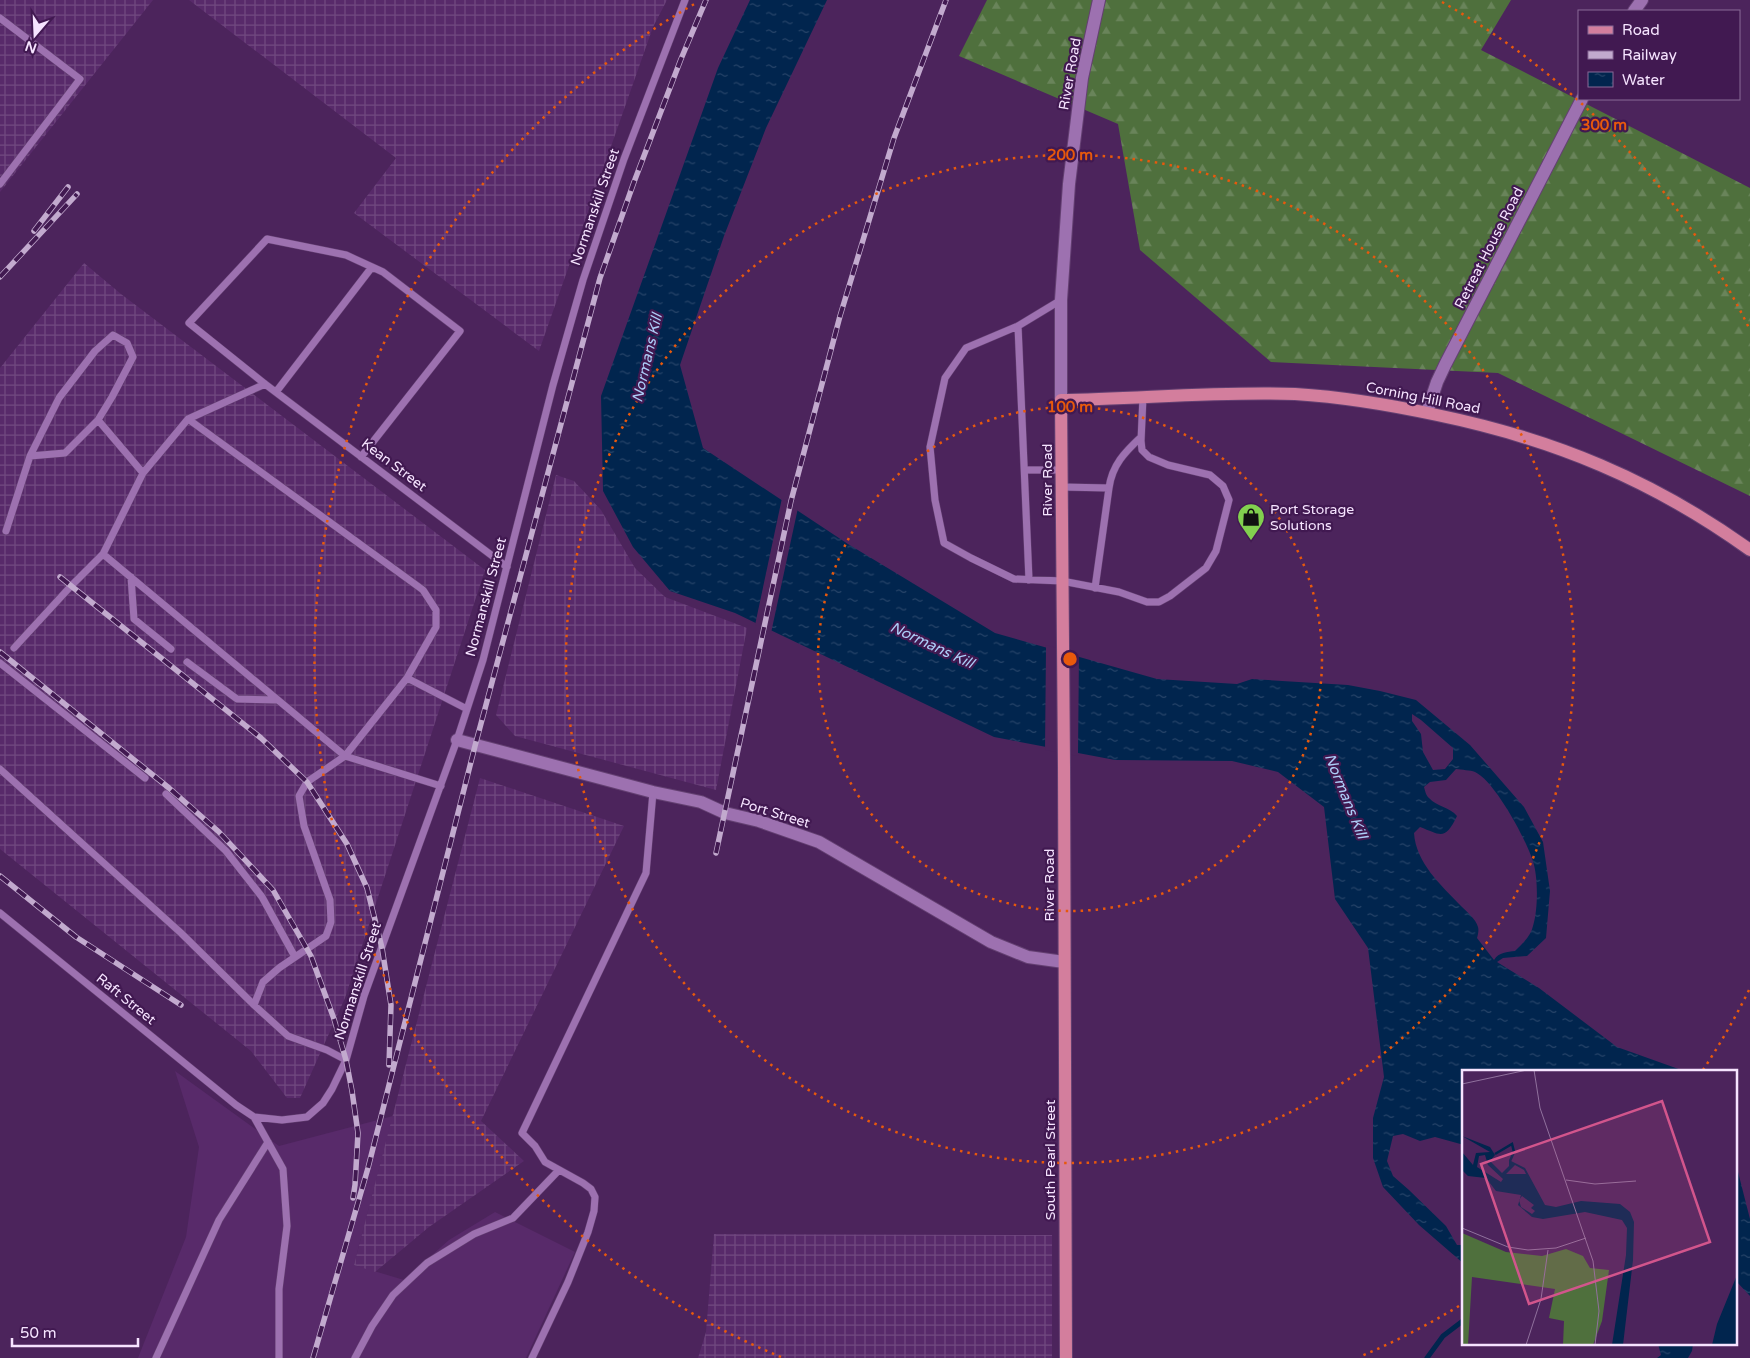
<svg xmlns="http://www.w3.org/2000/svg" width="1750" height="1358" viewBox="0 0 1750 1358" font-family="'Varela Round',sans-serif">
  <defs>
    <pattern id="industrial-grid" width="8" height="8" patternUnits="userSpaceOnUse" patternTransform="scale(1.25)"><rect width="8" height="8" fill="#582a6a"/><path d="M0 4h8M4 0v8" fill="none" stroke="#714980"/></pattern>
    <pattern id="forest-firs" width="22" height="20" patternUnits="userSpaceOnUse" patternTransform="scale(1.25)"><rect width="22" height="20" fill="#4f703d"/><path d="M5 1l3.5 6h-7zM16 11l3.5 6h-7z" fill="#69845a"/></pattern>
    <pattern id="water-ripples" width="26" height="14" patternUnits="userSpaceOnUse" patternTransform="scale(1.25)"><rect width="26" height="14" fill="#01254e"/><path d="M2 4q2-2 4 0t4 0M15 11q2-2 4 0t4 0" fill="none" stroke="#274469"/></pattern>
  </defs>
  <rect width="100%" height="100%" fill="#4c245c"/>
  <path fill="#582a6a" d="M 175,1071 L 279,1146 L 393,1116 L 354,1265 L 404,1280 L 449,1240 L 495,1212 L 575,1252 L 526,1358 L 138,1358 L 186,1237 L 199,1147 Z"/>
  <path fill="url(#industrial-grid)" d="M 0,0 L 153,0 L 0,192 Z
    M 189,0 L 667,0 L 653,27 L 539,351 L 354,213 L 396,158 Z
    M 84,263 L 121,294 L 485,570 L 345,998 L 300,1098 L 287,1098 L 251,1051 L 0,849 L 0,368 Z
    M 556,475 L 574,481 L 601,510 L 635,568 L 665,597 L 747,628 L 716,790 L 515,736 L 496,715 Z
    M 480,778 L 624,826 L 481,1121 L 524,1161 L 429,1227 L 375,1272 L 354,1265 Z
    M 714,1234 L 1052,1235 L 1052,1358 L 698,1358 L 706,1332 Z"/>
  <path fill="url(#forest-firs)" d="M 987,0 L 1511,0 L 1481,50 L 1750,188 L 1750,496 L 1498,373 L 1271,362 L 1140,250 L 1118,124 L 959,56 Z"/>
  <path fill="url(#water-ripples)" fill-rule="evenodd" d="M 750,0 L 827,0 L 766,128 L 724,236 L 680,365 L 703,448 L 848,544 L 995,633 L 1157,679 L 1237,684 L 1252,679 L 1348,685 L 1380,691 L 1416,700 L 1470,745 L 1524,807 L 1543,842 L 1550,891 L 1546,938 L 1527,956 L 1503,958 L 1497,962 L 1539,988 L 1617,1047 L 1687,1072 L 1464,1072 L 1464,1145 L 1435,1137 L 1420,1141 L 1403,1134 L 1393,1136 L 1387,1161 L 1393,1176 L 1409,1190 L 1446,1226 L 1457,1245 L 1464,1245 L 1464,1264 L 1419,1225 L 1383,1187 L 1373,1158 L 1373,1118 L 1384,1077 L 1368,948 L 1335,899 L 1324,807 L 1278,772 L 1232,761 L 1115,760 L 994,737 L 735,613 L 670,591 L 633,547 L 603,491 L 601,396 L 718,68 ZM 1412,714 L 1421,720 L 1453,748 L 1453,759 L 1445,769 L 1433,770 L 1423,752 L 1421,734 L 1412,721 ZM 1456,769 C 1462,770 1470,770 1475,772 C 1495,781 1529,844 1534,865 C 1538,881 1538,910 1533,926 C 1531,936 1522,944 1515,951 C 1507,952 1499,952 1494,960 L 1477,938 C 1478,935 1479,930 1478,927 C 1476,919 1466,911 1461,906 C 1441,885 1416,863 1414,833 L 1420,827 C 1441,835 1445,841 1457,816 C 1450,807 1437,807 1429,798 C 1426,796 1425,790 1424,787 L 1430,782 L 1446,780 Z
    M 1736,1164 L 1750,1219 L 1750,1296 L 1736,1281 Z
    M 1658,1344 L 1693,1344 L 1692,1351 L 1688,1358 L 1657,1358 L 1661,1355 Z"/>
  <path fill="#4c245c" d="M 782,498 L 798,508 L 771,633 L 755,625 Z
    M 1046,645 L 1079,654 L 1078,756 L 1045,750 Z"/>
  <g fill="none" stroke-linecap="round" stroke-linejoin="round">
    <path stroke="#01254e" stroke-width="5" d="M 1427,1358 L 1443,1336 L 1464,1320"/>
    <g stroke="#644072" stroke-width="8">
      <path id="service" d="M 0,18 L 80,79 L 0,184
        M 1061,300 L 1018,326 L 966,348 L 945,378 L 930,447 L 935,500 L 944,543 L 971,558 L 1014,579 L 1062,581 L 1119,592 L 1147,602 L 1159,602 L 1170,596 L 1206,568 L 1216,551 L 1229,500 L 1223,486 L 1210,475 L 1168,465 L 1149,457 L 1142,450 L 1141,441 L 1143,397
        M 1018,326 L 1029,580
        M 265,384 L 188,419 L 423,590 L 436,610 L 436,627 L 407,678 L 467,709
        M 276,392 L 372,267
        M 188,419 L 143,473 L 103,554 L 345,756 L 307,782 L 299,796 L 304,826 L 330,900 L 331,922 L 326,936 L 279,968 L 263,982 L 254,1005 L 288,1036 L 327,1050 L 346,1060
        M 30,456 L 59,398 L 95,351 L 113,335 L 127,343 L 133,357 L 112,397 L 98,420
        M 361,457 L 460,331 L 383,272 L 346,255 L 267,239 L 189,323 L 265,384 L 507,567
        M 1025,470 L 1062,470
        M 1062,487 L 1109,488 L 1095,588
        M 1109,488 C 1112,465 1125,452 1141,437
        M 6,531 L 30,456 L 65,453 L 98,420 L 143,473
        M 131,577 L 134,619 L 171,649
        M 14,648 L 71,586 L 103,554
        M 187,662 L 237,699 L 277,700
        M 0,663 L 145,778
        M 407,678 L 345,756 L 441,786
        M 0,769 L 181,933 L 254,1005
        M 166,794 L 226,851 L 262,897 L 295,957
        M 0,913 L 236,1105 L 254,1117 L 282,1120 L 307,1117 L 323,1103 L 332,1089 L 346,1060 L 364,996 L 457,740 L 483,660 L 553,385 L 583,280 L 624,159 L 685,0
        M 254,1117 L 283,1169 L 287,1226 L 279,1289 L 279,1358
        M 156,1358 L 219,1220 L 268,1142
        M 355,1358 L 372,1326 L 393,1295 L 427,1263 L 474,1234 L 513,1218 L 559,1170
        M 532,1358 L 568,1282 L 588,1232 L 594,1211 L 595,1197 L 591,1189 L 583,1183 L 545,1162 L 535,1146 L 522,1133 L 646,873 L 653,792"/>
    </g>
    <g stroke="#644072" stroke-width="14">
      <path id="minor" d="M 1634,11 L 1642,0
        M 1427,412 L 1437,382 L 1445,365 L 1582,99
        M 457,740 L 653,792 L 701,802 L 725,813 L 759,821 L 819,842 L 991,942 L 1028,957 L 1064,962"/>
    </g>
    <g stroke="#644072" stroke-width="14">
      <path id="secondary" d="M 1061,400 L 1061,300 L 1069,184 L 1082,78 L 1099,0"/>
    </g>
    <g stroke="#644072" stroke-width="14">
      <path id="primary" d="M 1066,1358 L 1064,766 L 1061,400 C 1139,399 1217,391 1295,394 C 1342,397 1391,405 1437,415 C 1553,439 1653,480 1750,550"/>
    </g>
    <use href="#service" stroke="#9d71b0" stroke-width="7"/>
    <use href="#minor" stroke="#9d71b0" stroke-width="12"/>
    <use href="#secondary" stroke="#9d71b0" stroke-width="12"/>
    <use href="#primary" stroke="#d37e9d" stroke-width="12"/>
    <g stroke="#c2aace" stroke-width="5.5">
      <path id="rail" d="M 34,231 L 68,187
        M 0,277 L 77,194
        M 60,577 L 261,738 L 307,782 L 347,844 L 367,888 L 382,948 L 391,1005 L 389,1065
        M 0,652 L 169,788 L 219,832 L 273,890 L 311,956 L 334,1019 L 346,1060 L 352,1091 L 358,1133 L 355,1185 L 353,1198
        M 716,853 L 791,501 L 840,316 L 894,138 L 946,0
        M 0,876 L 76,937 L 181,1005
        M 313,1358 L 368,1168 L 475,746 L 600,278 L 634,182 L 681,59 L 706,0"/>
    </g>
    <use href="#rail" stroke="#411951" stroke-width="4" stroke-dasharray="11" stroke-linecap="butt"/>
  </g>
  <g fill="none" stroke="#e8590c" stroke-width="2.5" stroke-dasharray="2.5 5">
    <circle cx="1070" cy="659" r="252"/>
    <circle cx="1070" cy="659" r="504"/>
    <path d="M1749 990A755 755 0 0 1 1703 1070M1459 1306A755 755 0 0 1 1359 1357M781 1357A755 755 0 0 1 698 2M1442 2A755 755 0 0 1 1749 328"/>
  </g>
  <defs>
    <g id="shop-pin" transform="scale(1.4375)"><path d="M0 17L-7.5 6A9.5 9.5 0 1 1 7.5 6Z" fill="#82d04f" stroke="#411951"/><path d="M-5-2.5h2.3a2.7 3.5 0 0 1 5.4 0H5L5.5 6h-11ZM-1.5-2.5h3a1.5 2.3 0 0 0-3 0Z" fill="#111"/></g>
  </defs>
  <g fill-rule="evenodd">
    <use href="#shop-pin" x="1251" y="517"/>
  </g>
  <g text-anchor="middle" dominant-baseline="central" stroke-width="4.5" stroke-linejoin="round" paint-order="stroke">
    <g font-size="14" fill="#f6e4ff" stroke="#411951">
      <text transform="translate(1070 74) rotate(-80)">River Road</text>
      <text transform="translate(595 207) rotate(-71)">Normanskill Street</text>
      <text transform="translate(1489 248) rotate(-63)">Retreat House Road</text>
      <text transform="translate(1423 398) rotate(11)">Corning Hill Road</text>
      <text transform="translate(394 465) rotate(37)">Kean Street</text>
      <text transform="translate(1047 480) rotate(-90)">River Road</text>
      <text transform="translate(486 597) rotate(-75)">Normanskill Street</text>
      <text transform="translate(775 813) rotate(17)">Port Street</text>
      <text transform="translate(1049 885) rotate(-90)">River Road</text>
      <text transform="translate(358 981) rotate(-72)">Normanskill Street</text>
      <text transform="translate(126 999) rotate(39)">Raft Street</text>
      <text transform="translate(1050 1160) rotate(-90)">South Pearl Street</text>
    </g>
    <g font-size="14" fill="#f6e4ff" stroke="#411951" text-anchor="start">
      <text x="1270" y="509">Port Storage<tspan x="1270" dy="16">Solutions</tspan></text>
    </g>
    <g font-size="15" font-style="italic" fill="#accdf7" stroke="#411951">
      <text transform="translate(647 358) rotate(-77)">Normans Kill</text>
      <text transform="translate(932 645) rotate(25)">Normans Kill</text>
      <text transform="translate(1346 796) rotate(68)">Normans Kill</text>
    </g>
  </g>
  <g transform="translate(1462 1070)">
    <rect width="275" height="275" fill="#4c245c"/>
    <path d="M 0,163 L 44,182 L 80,186 L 104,179 L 121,186 L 128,198 L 147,200 L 140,251 L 131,275 L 101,275 L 102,251 L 87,248 L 93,219 L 10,207 L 6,275 L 0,275 Z" fill="#4f703d"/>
    <path d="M 0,66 L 28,77 L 33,85 L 28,91 L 40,103 L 47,96 L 47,90 L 63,98 L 83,135 L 94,137 L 119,131 L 158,134 L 168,142 L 172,152 L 171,190 L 161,275 L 150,275 L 164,185 L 165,158 L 160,150 L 123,142 L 81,149 L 70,147 L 56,135 L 59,125 L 34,121 L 24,108 L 6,106 L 0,100 L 0,82 L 11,95 L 14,83 L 28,82 ZM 23,85 L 26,95 L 41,109 L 39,112 L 15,97 L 17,86 ZM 53,95 L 62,100 L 64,104 L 44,104 ZM 60,126 L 72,135 L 69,138 L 73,141 L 70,144 L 59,137 L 57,130 ZM 275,205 L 275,275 L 250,275 L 255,254 Z" fill="#01254e" fill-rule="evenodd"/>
    <path fill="none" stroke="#01254e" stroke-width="2.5" d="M 33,84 L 50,74 L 52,82 L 48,91"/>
    <path fill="none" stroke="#90719d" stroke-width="1" d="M 72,0 L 78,38 L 131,191 L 137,241 L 133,275M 0,14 L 65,0M 104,110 L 133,114 L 174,111M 0,158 L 46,177 L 66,180 L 94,178 L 124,168M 64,275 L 79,229 L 86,180"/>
    <path fill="#d2558c" fill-opacity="0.15" stroke="#d2558c" stroke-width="2.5" d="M 200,31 L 248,172 L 67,234 L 19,94 Z"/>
    <rect width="275" height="275" fill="none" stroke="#f6e4ff" stroke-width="2.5"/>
  </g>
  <circle cx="1070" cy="659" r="8" fill="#e8590c" stroke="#411951" stroke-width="2.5"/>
  <g font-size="15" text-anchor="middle" font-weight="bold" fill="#e8590c" stroke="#411951" stroke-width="4.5" stroke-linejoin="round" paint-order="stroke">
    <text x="1604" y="130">300 m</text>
    <text x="1070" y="160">200 m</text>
    <text x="1070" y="412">100 m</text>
  </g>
  <rect x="1578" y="10" width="162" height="90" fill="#411951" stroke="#896a97"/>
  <rect x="1588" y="26" width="25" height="8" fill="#d37e9d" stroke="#896a97"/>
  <text x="1622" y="35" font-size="15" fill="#f6e4ff">Road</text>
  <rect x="1588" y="51" width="25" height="8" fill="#c2aace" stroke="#896a97"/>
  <text x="1622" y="60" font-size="15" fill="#f6e4ff">Railway</text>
  <rect x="1588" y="72" width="25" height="15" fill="url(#water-ripples)" stroke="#896a97"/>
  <text x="1622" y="85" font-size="15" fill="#f6e4ff">Water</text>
  <g transform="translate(35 35) rotate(199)" stroke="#411951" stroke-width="4" paint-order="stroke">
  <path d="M0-4L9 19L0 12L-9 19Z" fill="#f6e4ff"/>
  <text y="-8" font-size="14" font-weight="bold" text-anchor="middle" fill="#f6e4ff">N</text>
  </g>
  <path d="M12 1338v8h126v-8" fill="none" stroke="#f6e4ff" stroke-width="2.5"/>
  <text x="20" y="1338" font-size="15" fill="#f6e4ff" stroke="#411951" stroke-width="4" paint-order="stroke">50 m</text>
</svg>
